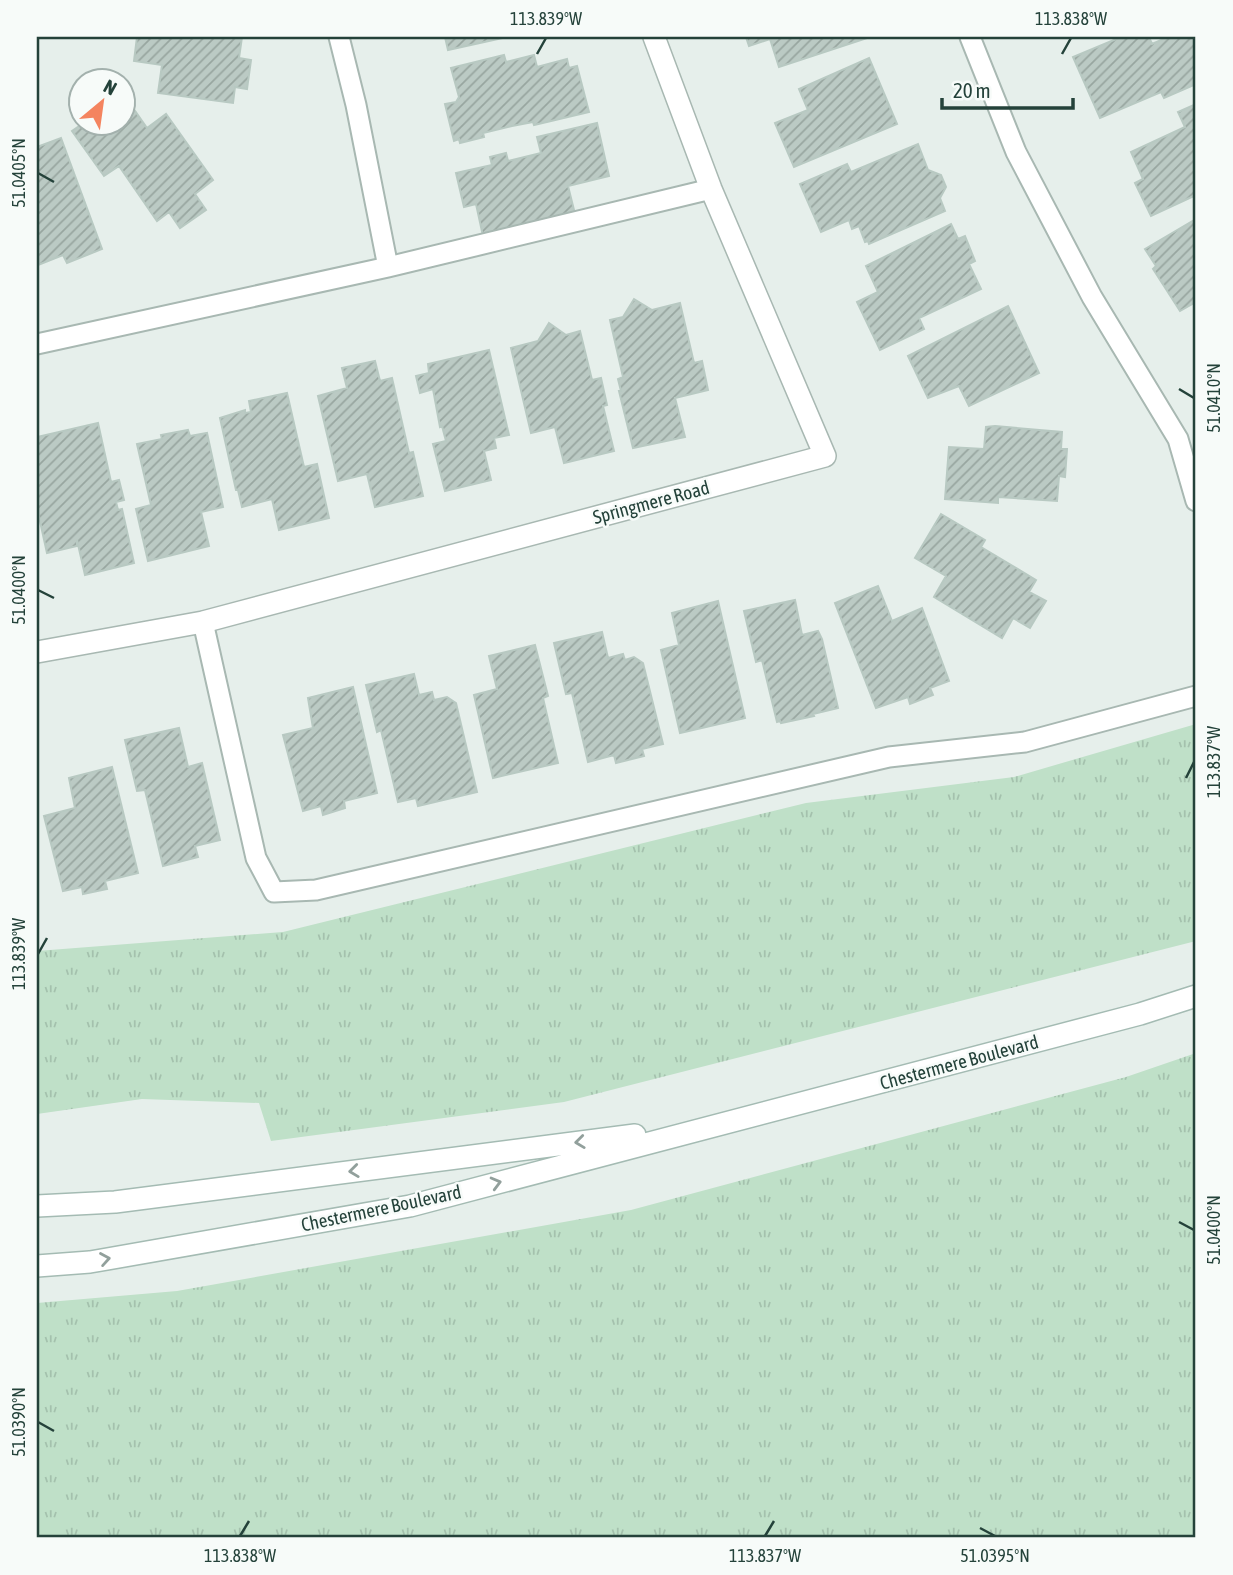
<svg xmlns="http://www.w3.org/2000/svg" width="1233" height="1575" viewBox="0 0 1233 1575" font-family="'Asap Condensed',sans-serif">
  <defs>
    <pattern id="grass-tufts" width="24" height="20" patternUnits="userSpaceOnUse" patternTransform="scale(1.75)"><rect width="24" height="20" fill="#bfe0c8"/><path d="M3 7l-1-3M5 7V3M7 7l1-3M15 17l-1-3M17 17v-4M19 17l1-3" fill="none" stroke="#a4c1ad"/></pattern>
    <pattern id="building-hatch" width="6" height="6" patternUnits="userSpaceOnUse" patternTransform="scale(1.75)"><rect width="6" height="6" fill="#bbcac4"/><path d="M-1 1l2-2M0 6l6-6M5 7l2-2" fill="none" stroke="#98a6a0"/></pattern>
  </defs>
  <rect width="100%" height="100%" fill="#e6efeb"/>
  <path fill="url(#grass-tufts)" d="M 1196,724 L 1196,941 L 564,1102 L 271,1141 L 259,1103 L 142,1099 L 37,1114 L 37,951 L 283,932 L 806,803 L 1014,777 Z
    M 1196,1053 L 1196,1538 L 37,1538 L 37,1303 L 177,1291 L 631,1210 L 1126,1077 Z"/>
  <path fill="url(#building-hatch)" stroke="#b8c9c2" stroke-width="2" d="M 137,37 L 242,37 L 239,58 L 251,60 L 247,89 L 235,87 L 233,103 L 158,93 L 162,65 L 134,61 Z
    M 445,37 L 507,37 L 448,50 Z
    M 746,37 L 870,37 L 779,67 L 770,39 L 749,46 Z
    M 1121,37 L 1149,37 L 1152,44 L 1168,37 L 1196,37 L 1196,84 L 1164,98 L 1161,92 L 1100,118 L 1073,57 Z
    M 504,55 L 506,62 L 534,55 L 537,67 L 567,59 L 569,68 L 577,66 L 589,112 L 534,125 L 533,122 L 512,126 L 483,133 L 484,137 L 460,143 L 459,139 L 454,141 L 445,104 L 456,102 L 459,97 L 451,68 Z
    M 869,58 L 897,124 L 794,167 L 775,123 L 808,110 L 799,89 Z
    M 124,95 L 147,128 L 166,114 L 213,180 L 195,194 L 206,210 L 180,228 L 169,212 L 157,221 L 119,166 L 104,176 L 72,131 L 85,122 L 122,122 Z
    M 1196,104 L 1196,195 L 1151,216 L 1135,183 L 1143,179 L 1131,152 L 1185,127 L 1178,112 Z
    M 597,123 L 609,176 L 568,186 L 575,214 L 483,236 L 476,204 L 464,207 L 456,173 L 492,165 L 490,157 L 506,153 L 508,161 L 541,153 L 537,137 Z
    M 61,138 L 102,249 L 67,263 L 63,255 L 38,265 L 37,147 Z
    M 918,144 L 928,170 L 941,175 L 946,187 L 940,198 L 945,211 L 869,244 L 868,241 L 865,242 L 859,226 L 852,229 L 849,220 L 821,232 L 800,184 L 847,164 L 851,172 Z
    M 1196,219 L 1196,302 L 1180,311 L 1153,269 L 1156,266 L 1145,249 Z
    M 951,224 L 958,239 L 965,236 L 975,261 L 969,264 L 981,289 L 919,318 L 924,329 L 880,350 L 857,302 L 878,292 L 866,266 Z
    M 634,299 L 652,310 L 680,303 L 694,363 L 702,361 L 708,390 L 675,398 L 685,437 L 633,448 L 619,391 L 621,391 L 618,379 L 623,377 L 610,320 L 623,317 Z
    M 1008,306 L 1039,373 L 969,406 L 959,386 L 928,398 L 908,356 Z
    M 549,323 L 566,335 L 580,331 L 592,380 L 601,378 L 607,405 L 603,406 L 614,451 L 564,463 L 555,427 L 531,433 L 511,348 L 538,341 Z
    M 489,350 L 509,435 L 494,438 L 496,448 L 484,451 L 491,480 L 445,491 L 433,444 L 446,441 L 442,426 L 440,427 L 433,389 L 420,393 L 416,376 L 429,373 L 428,364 Z
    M 375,361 L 380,381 L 392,378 L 409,453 L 413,452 L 423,496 L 375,507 L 367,474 L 338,481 L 318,396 L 347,388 L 342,368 Z
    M 287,393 L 304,467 L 317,464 L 329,518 L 279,530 L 272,499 L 242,507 L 238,490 L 236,490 L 220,418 L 245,410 L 245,413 L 251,412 L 249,401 Z
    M 98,423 L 111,482 L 119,480 L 124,500 L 116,502 L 118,510 L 122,509 L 134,563 L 85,575 L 77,540 L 77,546 L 47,553 L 37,508 L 37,437 Z
    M 995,426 L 1062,432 L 1061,449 L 1067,449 L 1065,477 L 1059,476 L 1057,501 L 998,497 L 998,503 L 945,499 L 949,447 L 984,449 L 986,427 Z
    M 188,430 L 190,436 L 207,433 L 223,507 L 201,512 L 209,546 L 148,561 L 136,509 L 151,505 L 137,444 L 162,439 L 161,435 Z
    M 941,514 L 985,540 L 981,547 L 1036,580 L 1029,592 L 1046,601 L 1030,628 L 1013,618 L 1002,638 L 934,597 L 946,576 L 915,558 Z
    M 878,586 L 892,621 L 922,608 L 949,681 L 930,688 L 933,695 L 910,704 L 908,697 L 876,708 L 835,603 Z
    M 795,600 L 802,635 L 818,631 L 822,639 L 838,708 L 813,714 L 814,716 L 781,723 L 780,721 L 777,722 L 762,660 L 756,662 L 744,611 Z
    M 718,601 L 745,718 L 680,733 L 661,650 L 679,645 L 672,613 Z
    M 602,632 L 608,658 L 623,654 L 625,660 L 634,657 L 643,663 L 663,744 L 642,749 L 644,756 L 616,763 L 614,755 L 588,762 L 572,693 L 566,694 L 554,643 Z
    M 535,645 L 548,696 L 543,698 L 558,763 L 493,778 L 474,695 L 497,689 L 489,656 Z
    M 414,674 L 419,695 L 432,692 L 434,700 L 447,697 L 456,703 L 477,792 L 418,806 L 416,798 L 398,802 L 381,730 L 377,732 L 366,685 Z
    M 353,687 L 377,793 L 344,801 L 345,808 L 323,815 L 321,806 L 303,811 L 283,735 L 313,728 L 308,698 Z
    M 179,728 L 188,767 L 202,763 L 220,840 L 195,846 L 198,857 L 163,866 L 145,790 L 137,791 L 125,740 Z
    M 112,767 L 138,873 L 105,881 L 107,889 L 83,894 L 82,887 L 63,891 L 44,816 L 75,808 L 69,778 Z"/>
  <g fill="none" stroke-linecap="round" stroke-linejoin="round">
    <g stroke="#a8b8b2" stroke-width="23">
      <path id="service" d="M 339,37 L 356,105 L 388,267
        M 970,37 L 1016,152 L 1092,297 L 1178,439 L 1196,501
        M 37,344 L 388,267 L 711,189
        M 203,622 L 256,858 L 274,892 L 316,890 L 889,757 L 1025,742 L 1196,696"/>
    </g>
    <g stroke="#a8b8b2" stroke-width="24">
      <path id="minor" d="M 37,652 L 203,622 L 825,456 L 711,189 L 654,37"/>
    </g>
    <g stroke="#a4bbb3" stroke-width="24">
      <path id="secondary" d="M 37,1206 L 115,1202 L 635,1135
        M 37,1266 L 90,1262 L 410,1206 L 1140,1014 L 1196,996"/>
    </g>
    <use href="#service" stroke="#fff" stroke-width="19"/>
    <use href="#minor" stroke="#fff" stroke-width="21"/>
    <use href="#secondary" stroke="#fff" stroke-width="21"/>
  </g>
  <defs><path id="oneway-chevron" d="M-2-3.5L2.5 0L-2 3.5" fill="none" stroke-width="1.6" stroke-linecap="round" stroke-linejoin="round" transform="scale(1.75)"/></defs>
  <g stroke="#92a09c">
    <use href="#oneway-chevron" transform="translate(580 1142) rotate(173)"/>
    <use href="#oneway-chevron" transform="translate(354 1171) rotate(173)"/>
    <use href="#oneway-chevron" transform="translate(496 1183) rotate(-15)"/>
    <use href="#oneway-chevron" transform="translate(105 1259) rotate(-10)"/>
  </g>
  <path fill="none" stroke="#24423a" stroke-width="2.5" d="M 537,54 L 546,38M 1062,54 L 1071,38M 38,173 L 54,182M 1179,389 L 1194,398M 38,590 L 54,598M 1186,778 L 1194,762M 38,954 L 47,938M 1179,1222 L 1194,1230M 38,1422 L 54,1431M 980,1528 L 995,1536M 240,1536 L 249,1521M 765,1536 L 774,1521"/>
  <g text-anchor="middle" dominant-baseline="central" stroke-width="5" stroke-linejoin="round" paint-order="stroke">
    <g font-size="19" fill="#24423a" stroke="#f7fbf9">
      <text transform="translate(651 502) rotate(-15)">Springmere Road</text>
      <text transform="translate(959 1062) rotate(-15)">Chestermere Boulevard</text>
      <text transform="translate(381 1208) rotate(-12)">Chestermere Boulevard</text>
    </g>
  </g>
  <rect width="1233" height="1575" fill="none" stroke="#f7fbf9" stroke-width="77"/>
  <g transform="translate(102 102) rotate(29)"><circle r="33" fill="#f7fbf9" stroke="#a3b1ad" stroke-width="2"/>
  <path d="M0-5L12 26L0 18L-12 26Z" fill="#f4845f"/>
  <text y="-10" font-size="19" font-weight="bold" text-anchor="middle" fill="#24423a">N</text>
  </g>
  <path d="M942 98v10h131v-10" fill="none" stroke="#24423a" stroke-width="3.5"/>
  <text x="953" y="98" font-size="21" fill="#24423a" stroke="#f7fbf9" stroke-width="5" paint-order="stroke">20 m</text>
  <rect x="38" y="38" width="1156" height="1498" fill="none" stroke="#24423a" stroke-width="2.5"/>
  <g font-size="18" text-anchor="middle" fill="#24423a">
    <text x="546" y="25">113.839°W</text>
    <text x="1071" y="25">113.838°W</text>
    <text transform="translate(19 173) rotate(-90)" y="6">51.0405°N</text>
    <text transform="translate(1214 398) rotate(-90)" y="6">51.0410°N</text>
    <text transform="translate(19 590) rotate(-90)" y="6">51.0400°N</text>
    <text transform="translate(1214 762) rotate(-90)" y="6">113.837°W</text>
    <text transform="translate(19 954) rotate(-90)" y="6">113.839°W</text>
    <text transform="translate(1214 1230) rotate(-90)" y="6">51.0400°N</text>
    <text transform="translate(19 1422) rotate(-90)" y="6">51.0390°N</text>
    <text x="240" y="1562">113.838°W</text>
    <text x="765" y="1562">113.837°W</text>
    <text x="995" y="1562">51.0395°N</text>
  </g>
</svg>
